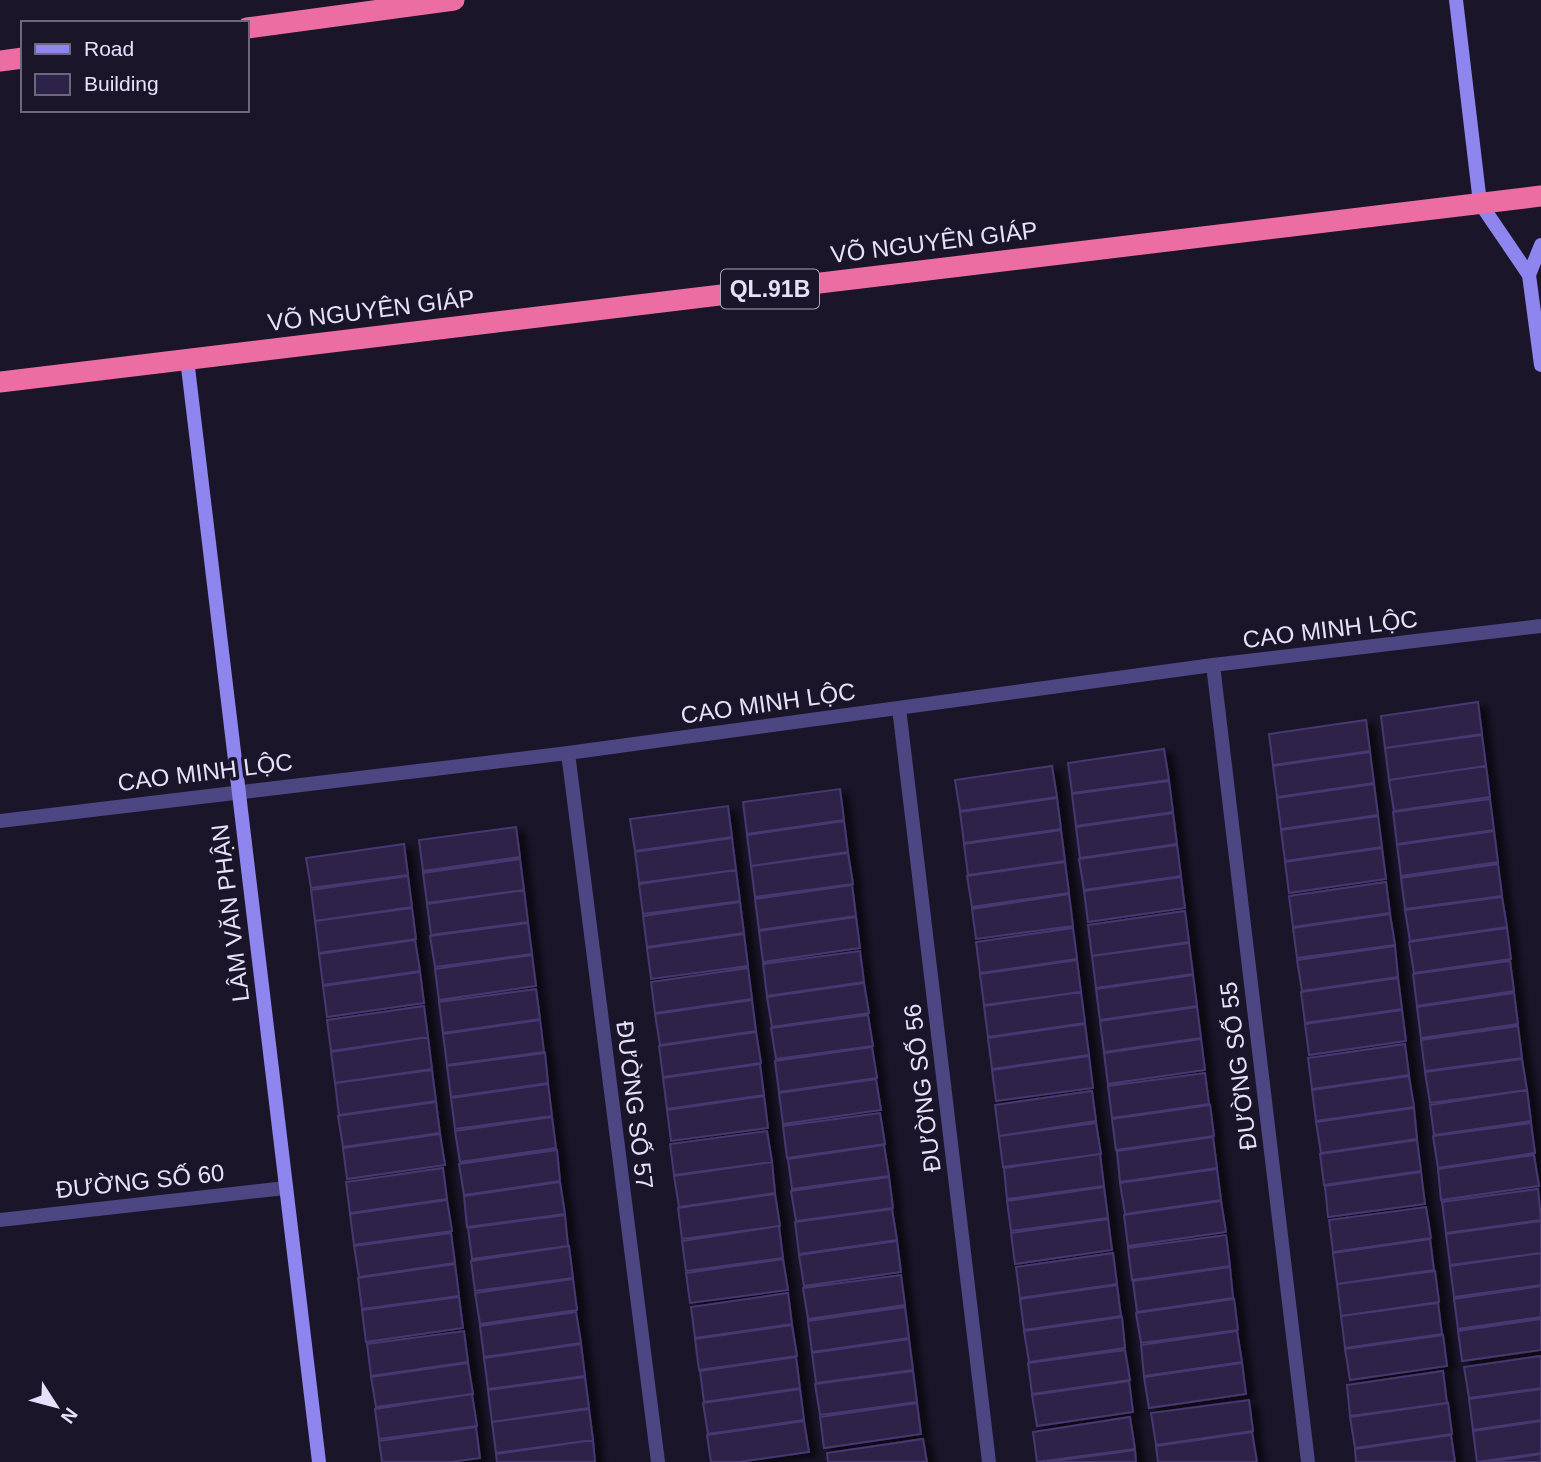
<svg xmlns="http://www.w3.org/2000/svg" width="1541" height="1462" viewBox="0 0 1541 1462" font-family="Arial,sans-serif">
  <defs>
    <filter id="shadow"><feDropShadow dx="8" dy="4.5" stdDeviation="3.5" flood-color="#0009"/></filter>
  </defs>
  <rect width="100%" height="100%" fill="#1a1529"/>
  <path fill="#2d2348" stroke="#473971" stroke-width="2" filter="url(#shadow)" d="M 1478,702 L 1482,734 L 1385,748 L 1381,716 Z
    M 1366,720 L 1370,751 L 1273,765 L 1269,734 Z
    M 1482,735 L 1486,766 L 1389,780 L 1385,748 Z
    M 1164,749 L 1169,780 L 1072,793 L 1068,763 Z
    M 1370,752 L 1374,783 L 1277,797 L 1273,766 Z
    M 1052,766 L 1057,797 L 960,811 L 955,780 Z
    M 1486,766 L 1490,797 L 1394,811 L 1389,780 Z
    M 1169,781 L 1173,812 L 1076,826 L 1072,794 Z
    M 1374,784 L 1378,815 L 1281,829 L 1277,798 Z
    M 840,789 L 844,820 L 747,834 L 743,802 Z
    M 1057,798 L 1061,829 L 964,843 L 960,812 Z
    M 1490,799 L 1494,830 L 1397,844 L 1393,812 Z
    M 728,806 L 732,837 L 635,851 L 630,819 Z
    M 1173,813 L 1177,844 L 1080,858 L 1076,827 Z
    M 1378,816 L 1382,847 L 1285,861 L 1281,830 Z
    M 844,821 L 848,852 L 751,866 L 747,835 Z
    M 516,827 L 520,857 L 423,871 L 419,840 Z
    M 1061,830 L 1065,861 L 968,875 L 964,844 Z
    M 1494,831 L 1498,862 L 1401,876 L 1397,845 Z
    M 732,838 L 736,870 L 639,883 L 635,852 Z
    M 404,844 L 408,875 L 311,888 L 306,858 Z
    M 1177,845 L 1181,876 L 1084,890 L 1079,859 Z
    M 1382,848 L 1386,879 L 1289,893 L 1285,862 Z
    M 848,853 L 853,884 L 755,897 L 751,866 Z
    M 520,859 L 524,890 L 427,903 L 423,873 Z
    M 1065,862 L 1069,893 L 972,907 L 967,876 Z
    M 1498,864 L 1502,896 L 1405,909 L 1401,878 Z
    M 736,870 L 740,901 L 643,914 L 639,884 Z
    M 408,876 L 412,907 L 315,921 L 311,890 Z
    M 1181,877 L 1185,908 L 1088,922 L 1084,891 Z
    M 1386,882 L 1390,913 L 1293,927 L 1289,896 Z
    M 852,885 L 856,916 L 759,930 L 755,899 Z
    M 524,890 L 528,922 L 431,935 L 427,904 Z
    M 1069,894 L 1073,926 L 976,939 L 972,909 Z
    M 1502,897 L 1507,927 L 1410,941 L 1405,910 Z
    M 740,902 L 744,933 L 647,947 L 643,916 Z
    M 412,908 L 416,939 L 319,953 L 315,921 Z
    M 1185,911 L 1189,942 L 1092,956 L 1088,925 Z
    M 1390,914 L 1395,945 L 1297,958 L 1293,928 Z
    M 856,917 L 860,948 L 763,962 L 759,931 Z
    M 528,923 L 532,954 L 435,967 L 430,936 Z
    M 1073,928 L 1077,959 L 980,973 L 976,942 Z
    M 1507,928 L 1511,959 L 1414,973 L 1409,942 Z
    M 744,934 L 748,966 L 651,979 L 647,948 Z
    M 415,940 L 420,971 L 323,985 L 319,954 Z
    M 1189,943 L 1193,974 L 1096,988 L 1092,956 Z
    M 1395,946 L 1398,977 L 1302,991 L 1297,960 Z
    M 860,951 L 864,982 L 767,996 L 763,964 Z
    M 532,955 L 536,986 L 439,1000 L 435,969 Z
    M 1077,960 L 1081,992 L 984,1005 L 980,974 Z
    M 1510,961 L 1514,991 L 1417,1006 L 1413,974 Z
    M 748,968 L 752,999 L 655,1013 L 651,982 Z
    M 420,972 L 424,1003 L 327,1017 L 323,986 Z
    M 1193,975 L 1197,1006 L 1100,1020 L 1096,989 Z
    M 1398,978 L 1402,1009 L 1305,1023 L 1301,992 Z
    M 864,983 L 869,1013 L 772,1027 L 767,997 Z
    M 536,989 L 540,1019 L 443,1033 L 439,1002 Z
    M 1081,992 L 1085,1023 L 988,1037 L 984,1006 Z
    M 1514,993 L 1518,1024 L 1421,1038 L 1417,1007 Z
    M 752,1000 L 756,1031 L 660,1045 L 655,1014 Z
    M 424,1006 L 428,1037 L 331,1051 L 327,1020 Z
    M 1197,1007 L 1201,1038 L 1104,1052 L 1100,1021 Z
    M 1402,1010 L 1406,1041 L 1309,1055 L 1305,1024 Z
    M 868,1015 L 873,1046 L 776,1059 L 771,1028 Z
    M 540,1020 L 544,1052 L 447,1065 L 443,1034 Z
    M 1085,1024 L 1089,1055 L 992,1069 L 988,1038 Z
    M 1518,1026 L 1522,1058 L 1425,1071 L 1421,1040 Z
    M 756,1032 L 761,1063 L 663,1077 L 659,1046 Z
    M 428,1037 L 432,1069 L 335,1083 L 331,1052 Z
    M 1201,1039 L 1205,1070 L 1108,1084 L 1104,1053 Z
    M 1405,1044 L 1409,1075 L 1312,1089 L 1308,1058 Z
    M 872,1047 L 877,1078 L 779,1092 L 775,1061 Z
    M 545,1053 L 548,1083 L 451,1097 L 447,1066 Z
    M 1089,1056 L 1093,1088 L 996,1101 L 992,1070 Z
    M 1522,1059 L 1527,1090 L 1430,1103 L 1425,1072 Z
    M 760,1064 L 764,1095 L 667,1109 L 663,1078 Z
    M 432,1070 L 436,1101 L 339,1115 L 335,1083 Z
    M 1205,1073 L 1209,1104 L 1112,1118 L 1108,1086 Z
    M 1409,1076 L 1414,1107 L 1316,1121 L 1312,1090 Z
    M 876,1079 L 881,1110 L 783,1124 L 779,1093 Z
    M 548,1084 L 552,1116 L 455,1129 L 451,1098 Z
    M 1527,1090 L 1531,1121 L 1434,1135 L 1430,1105 Z
    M 1092,1091 L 1096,1121 L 999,1136 L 995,1105 Z
    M 764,1096 L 768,1128 L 671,1141 L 667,1110 Z
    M 436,1102 L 440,1133 L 343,1147 L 338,1116 Z
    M 1210,1105 L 1214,1136 L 1116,1150 L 1112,1119 Z
    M 1414,1108 L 1417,1139 L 1321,1153 L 1316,1122 Z
    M 880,1113 L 885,1144 L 787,1158 L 783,1126 Z
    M 552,1117 L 556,1148 L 460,1162 L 455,1131 Z
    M 1096,1123 L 1101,1154 L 1003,1167 L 999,1136 Z
    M 1531,1123 L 1535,1153 L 1438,1168 L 1433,1136 Z
    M 767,1131 L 772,1162 L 674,1175 L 670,1144 Z
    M 440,1134 L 445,1165 L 347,1179 L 343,1148 Z
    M 1213,1137 L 1217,1168 L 1120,1182 L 1117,1151 Z
    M 1417,1140 L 1421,1171 L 1324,1185 L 1320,1154 Z
    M 884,1145 L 889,1176 L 792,1189 L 788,1159 Z
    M 557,1150 L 560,1181 L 464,1195 L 459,1164 Z
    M 1100,1154 L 1104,1186 L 1007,1199 L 1004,1168 Z
    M 1534,1155 L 1539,1186 L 1441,1200 L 1438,1169 Z
    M 772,1162 L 775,1193 L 679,1207 L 674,1176 Z
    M 443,1168 L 447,1199 L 350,1213 L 346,1182 Z
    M 1217,1169 L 1221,1200 L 1125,1214 L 1120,1183 Z
    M 1421,1172 L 1425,1204 L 1328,1217 L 1325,1186 Z
    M 889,1177 L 893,1208 L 796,1221 L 791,1191 Z
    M 560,1182 L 565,1214 L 467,1227 L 464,1196 Z
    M 1104,1187 L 1108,1218 L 1011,1231 L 1007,1201 Z
    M 1538,1189 L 1541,1220 L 1446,1233 L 1442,1202 Z
    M 775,1194 L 780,1226 L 682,1239 L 678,1208 Z
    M 447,1200 L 452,1231 L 354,1245 L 350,1214 Z
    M 1221,1201 L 1226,1232 L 1128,1246 L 1124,1215 Z
    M 1426,1207 L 1431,1238 L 1333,1252 L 1329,1220 Z
    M 892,1209 L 897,1240 L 799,1254 L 795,1222 Z
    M 565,1215 L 568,1246 L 472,1259 L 468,1228 Z
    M 1108,1219 L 1112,1250 L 1015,1264 L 1011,1233 Z
    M 1541,1221 L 1541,1253 L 1450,1265 L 1446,1234 Z
    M 779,1226 L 783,1258 L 686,1271 L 682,1241 Z
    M 451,1233 L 455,1263 L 359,1277 L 354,1246 Z
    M 1226,1235 L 1230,1266 L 1132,1280 L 1128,1248 Z
    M 1430,1239 L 1434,1270 L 1337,1284 L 1333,1253 Z
    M 897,1241 L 901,1272 L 804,1286 L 799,1255 Z
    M 569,1246 L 573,1278 L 475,1291 L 471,1261 Z
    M 1113,1253 L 1117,1284 L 1020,1298 L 1016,1267 Z
    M 1541,1253 L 1541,1285 L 1454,1297 L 1450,1266 Z
    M 783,1259 L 788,1290 L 690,1303 L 686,1273 Z
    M 455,1264 L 459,1296 L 362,1309 L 358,1278 Z
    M 1230,1267 L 1233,1298 L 1137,1312 L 1133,1281 Z
    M 1435,1271 L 1439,1302 L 1341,1316 L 1337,1284 Z
    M 901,1275 L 905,1305 L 808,1319 L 803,1288 Z
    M 573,1279 L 577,1310 L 480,1324 L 475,1293 Z
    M 1117,1285 L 1121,1316 L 1024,1330 L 1020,1299 Z
    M 1541,1286 L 1541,1317 L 1458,1329 L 1454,1299 Z
    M 788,1293 L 792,1324 L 695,1338 L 691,1307 Z
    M 459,1297 L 463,1328 L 366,1342 L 362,1310 Z
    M 1234,1299 L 1238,1330 L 1141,1343 L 1136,1313 Z
    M 1438,1303 L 1442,1334 L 1345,1348 L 1341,1316 Z
    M 905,1307 L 909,1338 L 812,1352 L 808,1321 Z
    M 576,1312 L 581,1343 L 484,1357 L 480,1326 Z
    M 1122,1317 L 1125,1348 L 1029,1362 L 1024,1331 Z
    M 1541,1319 L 1541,1350 L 1462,1361 L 1458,1331 Z
    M 792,1325 L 797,1356 L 699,1370 L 695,1339 Z
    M 464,1331 L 468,1362 L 371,1376 L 367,1344 Z
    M 1237,1331 L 1242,1362 L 1144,1376 L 1141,1345 Z
    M 1443,1335 L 1447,1366 L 1350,1380 L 1345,1349 Z
    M 909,1339 L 913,1370 L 816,1383 L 812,1353 Z
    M 581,1344 L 585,1376 L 488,1389 L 484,1358 Z
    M 1125,1350 L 1130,1380 L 1032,1394 L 1028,1363 Z
    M 1541,1356 L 1541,1388 L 1469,1398 L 1464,1367 Z
    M 796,1357 L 800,1388 L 704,1402 L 700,1371 Z
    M 468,1363 L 473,1394 L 376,1407 L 371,1377 Z
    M 1242,1363 L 1246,1394 L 1149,1408 L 1144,1377 Z
    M 913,1371 L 917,1402 L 820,1415 L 815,1384 Z
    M 1443,1371 L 1447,1403 L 1350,1416 L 1347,1385 Z
    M 585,1377 L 589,1408 L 492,1422 L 488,1390 Z
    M 1129,1381 L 1133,1412 L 1037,1426 L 1032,1395 Z
    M 800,1389 L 804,1420 L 708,1434 L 703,1403 Z
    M 1541,1389 L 1541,1420 L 1473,1430 L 1469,1399 Z
    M 472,1394 L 477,1426 L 379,1439 L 375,1409 Z
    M 1249,1400 L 1253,1431 L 1156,1445 L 1151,1413 Z
    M 917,1403 L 921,1434 L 824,1448 L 820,1417 Z
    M 1448,1403 L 1452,1434 L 1355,1448 L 1350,1417 Z
    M 589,1409 L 593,1440 L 496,1453 L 492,1422 Z
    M 1130,1417 L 1135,1449 L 1037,1462 L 1033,1432 Z
    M 804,1421 L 809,1452 L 739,1462 L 711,1462 L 707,1435 Z
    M 1541,1421 L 1541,1453 L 1477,1462 L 1473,1431 Z
    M 476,1427 L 480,1458 L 451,1462 L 382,1462 L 379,1441 Z
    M 1252,1432 L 1257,1462 L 1158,1462 L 1156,1446 Z
    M 1451,1435 L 1455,1462 L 1356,1462 L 1355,1449 Z
    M 923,1439 L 927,1462 L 828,1462 L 827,1453 Z
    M 593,1440 L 595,1462 L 497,1462 L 496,1454 Z
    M 1135,1450 L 1136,1462 L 1047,1462 Z
    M 1541,1454 L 1541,1462 L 1487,1462 Z"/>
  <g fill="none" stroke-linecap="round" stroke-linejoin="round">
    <path stroke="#4c4682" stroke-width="14" d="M 1213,665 L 1308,1462
      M 899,708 L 989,1462
      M 568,753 L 658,1462
      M 0,821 L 568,753 L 1213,665 L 1541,626
      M 0,1220 L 285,1188"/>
    <path stroke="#8e85ee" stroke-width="14" d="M 1456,0 L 1480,203 L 1529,275
      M 1541,245 L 1529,275 L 1541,365
      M 187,359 L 319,1462"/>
    <path stroke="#eb6da2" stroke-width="21" d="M 247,28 L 454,0
      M 0,61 L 23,58
      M 0,382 L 1541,196"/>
  </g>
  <g text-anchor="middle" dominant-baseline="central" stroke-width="7" stroke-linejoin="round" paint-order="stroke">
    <rect fill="#1a1529" stroke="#a9a4bc" stroke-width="2" x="721" y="269.5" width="98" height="39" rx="5"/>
    <g font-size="23" font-weight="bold" fill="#e6e1fb">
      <text x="770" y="289">QL.91B</text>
    </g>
    <g font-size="24" fill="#e6e1fb" stroke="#1a1529">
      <text transform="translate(934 242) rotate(-7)">VÕ NGUYÊN GIÁP</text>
      <text transform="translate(371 310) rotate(-7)">VÕ NGUYÊN GIÁP</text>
      <text transform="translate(1330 629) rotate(-7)">CAO MINH LỘC</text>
      <text transform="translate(768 703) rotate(-8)">CAO MINH LỘC</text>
      <text transform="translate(205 772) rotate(-7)">CAO MINH LỘC</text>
      <text transform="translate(230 913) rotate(-97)">LÂM VĂN PHẬN</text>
      <text transform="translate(1238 1066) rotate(-97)">ĐƯỜNG SỐ 55</text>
      <text transform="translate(922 1088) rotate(-97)">ĐƯỜNG SỐ 56</text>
      <text transform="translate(635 1105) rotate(83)">ĐƯỜNG SỐ 57</text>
      <text transform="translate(140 1181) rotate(-6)">ĐƯỜNG SỐ 60</text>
    </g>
  </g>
  <rect x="21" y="21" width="228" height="91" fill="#1a1529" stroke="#6c677d" stroke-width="2"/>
  <rect x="35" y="44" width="35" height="10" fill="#8e85ee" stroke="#6c677d" stroke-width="2"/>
  <text x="84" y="56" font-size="21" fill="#e6e1fb">Road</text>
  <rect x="35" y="74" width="35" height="21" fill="#2d2348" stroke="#6c677d" stroke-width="2"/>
  <text x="84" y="91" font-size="21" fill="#e6e1fb">Building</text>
  <g transform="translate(56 1406) rotate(126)" stroke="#1a1529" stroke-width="5" paint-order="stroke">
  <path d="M0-5L12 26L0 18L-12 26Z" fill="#e6e1fb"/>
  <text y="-10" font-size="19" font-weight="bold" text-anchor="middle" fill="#e6e1fb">N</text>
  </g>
</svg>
